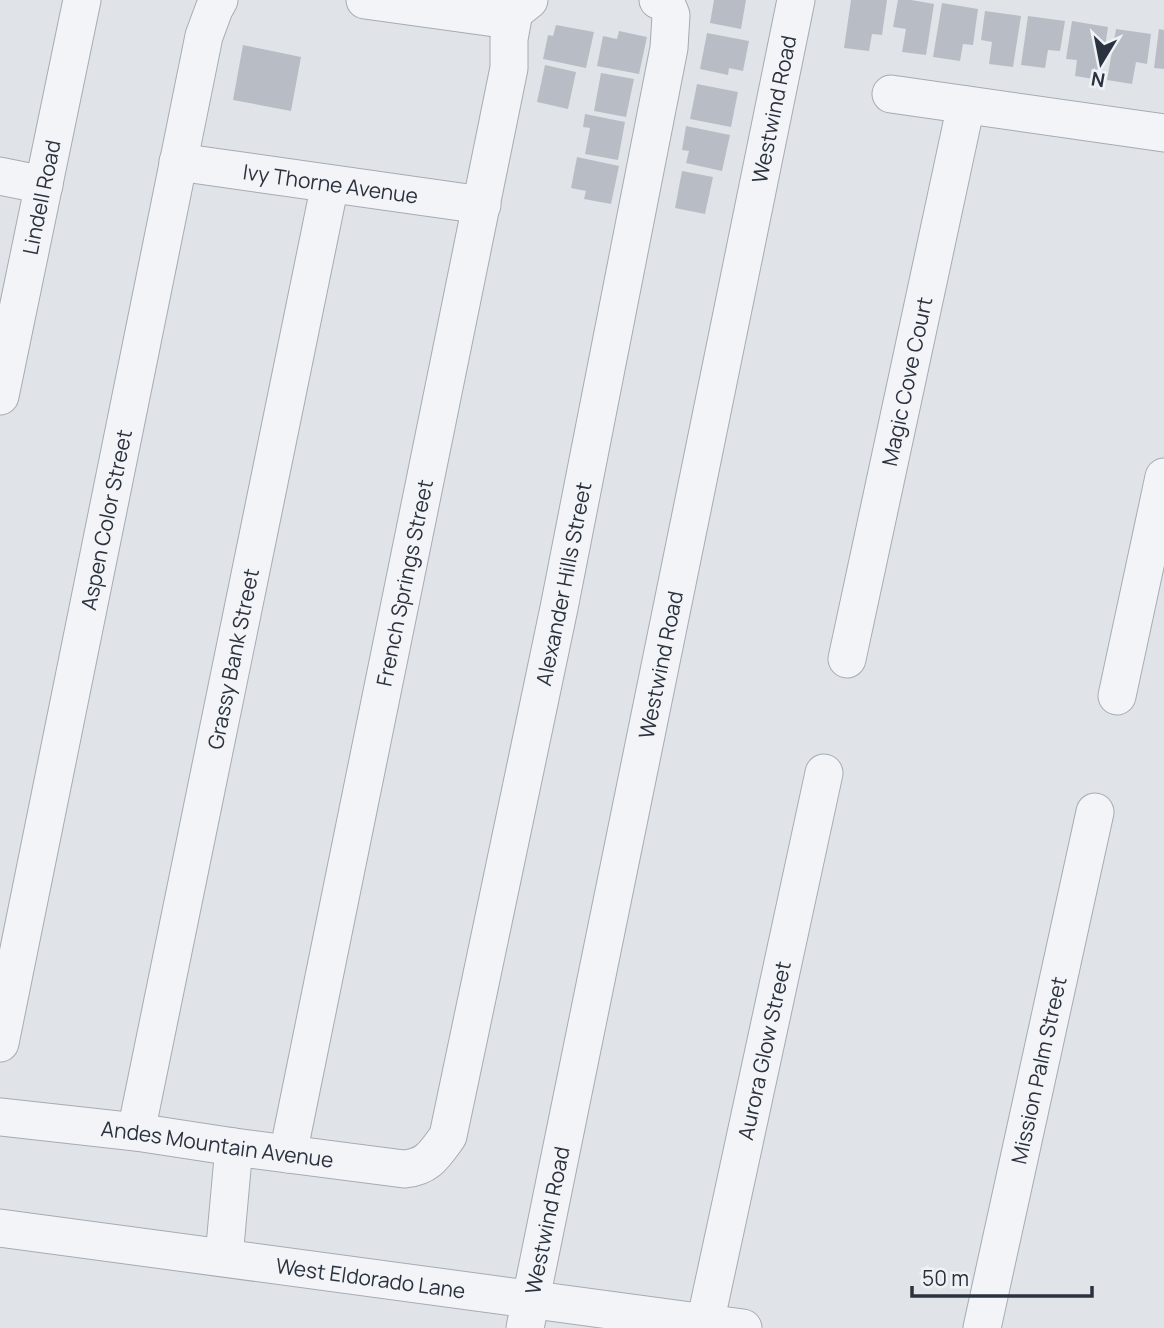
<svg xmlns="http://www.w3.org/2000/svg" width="1164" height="1328" viewBox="0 0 1164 1328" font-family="Manrope,sans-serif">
  <rect width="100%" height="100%" fill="#e0e4e9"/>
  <path fill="#b8bdc5" d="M 714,0 L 746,0 L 741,29 L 710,23 Z
    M 851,0 L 887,0 L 882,35 L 872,34 L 869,51 L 844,48 Z
    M 898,0 L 911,0 L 934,4 L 926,55 L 902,52 L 906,29 L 893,27 Z
    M 942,3 L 978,9 L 973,45 L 963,44 L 960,61 L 933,57 Z
    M 985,11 L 1021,16 L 1013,67 L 989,64 L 992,42 L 981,40 Z
    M 1028,16 L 1065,21 L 1060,51 L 1048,50 L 1045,68 L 1021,65 Z
    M 1072,21 L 1108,27 L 1100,80 L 1075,76 L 1077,60 L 1066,59 Z
    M 556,25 L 594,32 L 586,68 L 543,59 L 548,35 L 553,36 Z
    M 1116,29 L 1151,34 L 1147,64 L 1136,62 L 1132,84 L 1107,80 Z
    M 1159,29 L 1164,30 L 1164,69 L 1154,68 Z
    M 619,31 L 647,37 L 639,74 L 597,66 L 603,36 L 617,39 Z
    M 707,33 L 749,41 L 743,71 L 729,68 L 728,75 L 700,69 Z
    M 243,45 L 301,57 L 291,111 L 233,100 Z
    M 545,65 L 576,72 L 568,109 L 537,102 Z
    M 601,73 L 634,79 L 626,117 L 594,111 Z
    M 697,84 L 738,92 L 731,127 L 690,119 Z
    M 585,114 L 625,122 L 618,160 L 585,154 L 590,128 L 583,127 Z
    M 686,126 L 730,135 L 722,171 L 686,163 L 689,151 L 682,150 Z
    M 577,157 L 619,166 L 611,204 L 584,199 L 586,191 L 571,188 Z
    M 682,171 L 713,177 L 705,214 L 675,208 Z"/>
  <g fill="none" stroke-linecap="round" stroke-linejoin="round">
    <g stroke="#a6abb3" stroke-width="39">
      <g id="minor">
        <path d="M 365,0 L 495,18 L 514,12 L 529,0"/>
        <path d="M 891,94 L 1164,133"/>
        <path id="s1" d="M 178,162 L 482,205"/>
        <path d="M 0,176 L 44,185"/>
        <path id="s2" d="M 0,396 L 82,0"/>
        <path id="s3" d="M 847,659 L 966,105"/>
        <path d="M 1117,696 L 1164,477"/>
        <path id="s4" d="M 0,1043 L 204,36 L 214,9 L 219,0"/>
        <path id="s5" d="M 0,1117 L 136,1132 L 234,1147 L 404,1169 C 428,1167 435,1154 448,1136 L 559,608 L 669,48 L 671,15 L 666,3 L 658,0"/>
        <path id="s6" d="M 136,1132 L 330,184"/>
        <path id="s7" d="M 288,1154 L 509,68 L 509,39 L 514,12"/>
        <path id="s8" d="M 0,1228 L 743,1328"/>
        <path d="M 224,1257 L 234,1147"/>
        <path id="s9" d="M 525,1328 L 796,0"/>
        <path id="s10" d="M 704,1328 L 824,773"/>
        <path id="s11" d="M 982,1328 L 1095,812"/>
      </g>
    </g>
    <use href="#minor" stroke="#f3f4f7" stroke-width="37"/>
  </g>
  <g text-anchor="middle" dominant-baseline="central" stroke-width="5" stroke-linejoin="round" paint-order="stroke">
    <g font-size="21" fill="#2a323f" stroke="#f0f3f6">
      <text stroke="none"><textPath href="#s9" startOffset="1244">Westwind Road</textPath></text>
      <text stroke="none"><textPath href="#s1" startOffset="154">Ivy Thorne Avenue</textPath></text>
      <text stroke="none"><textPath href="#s2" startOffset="203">Lindell Road</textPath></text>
      <text stroke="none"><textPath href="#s3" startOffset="284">Magic Cove Court</textPath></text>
      <text stroke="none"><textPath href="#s4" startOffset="534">Aspen Color Street</textPath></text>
      <text stroke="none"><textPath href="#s7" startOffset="583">French Springs Street</textPath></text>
      <text stroke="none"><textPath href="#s5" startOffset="1029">Alexander Hills Street</textPath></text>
      <text stroke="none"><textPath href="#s6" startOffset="483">Grassy Bank Street</textPath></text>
      <text stroke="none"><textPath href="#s9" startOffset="677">Westwind Road</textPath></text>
      <text stroke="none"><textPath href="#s10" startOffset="284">Aurora Glow Street</textPath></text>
      <text stroke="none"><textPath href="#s11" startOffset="264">Mission Palm Street</textPath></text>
      <text stroke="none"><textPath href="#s5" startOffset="219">Andes Mountain Avenue</textPath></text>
      <text stroke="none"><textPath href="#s9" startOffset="110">Westwind Road</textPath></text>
      <text stroke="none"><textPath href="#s8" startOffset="374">West Eldorado Lane</textPath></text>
    </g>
  </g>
  <g transform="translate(1101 63) rotate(190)" stroke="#f0f3f6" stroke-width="5" paint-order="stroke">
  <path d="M0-5L12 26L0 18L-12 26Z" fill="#2a323f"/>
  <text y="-10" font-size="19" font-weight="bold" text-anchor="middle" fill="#2a323f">N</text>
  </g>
  <path d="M912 1286v10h180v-10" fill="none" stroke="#2a323f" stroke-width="3.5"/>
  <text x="922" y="1286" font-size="21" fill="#2a323f" stroke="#f0f3f6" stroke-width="5" paint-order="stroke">50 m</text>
</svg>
